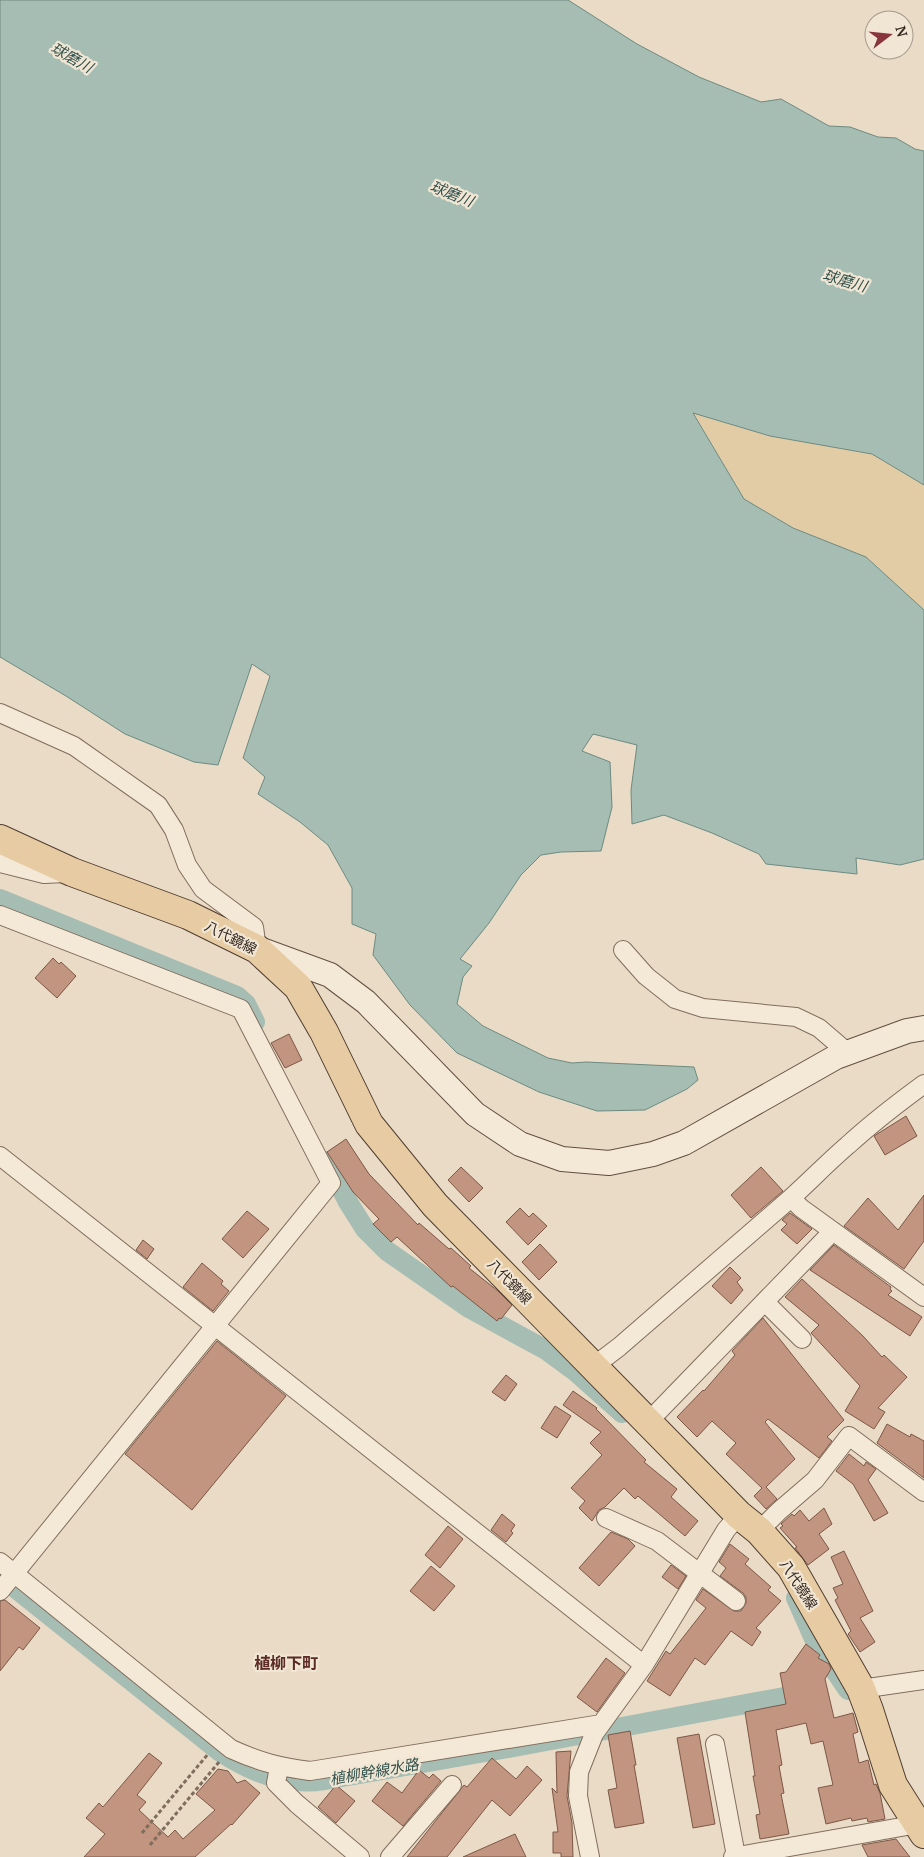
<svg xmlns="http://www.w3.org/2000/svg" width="924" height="1857" viewBox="0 0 924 1857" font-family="'PT Serif','Noto Sans JP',serif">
  <rect width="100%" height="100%" fill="#e9dbc5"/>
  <path fill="#e1cca6" d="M 693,412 L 770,436 L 872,454 L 924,485 L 924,610 L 866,557 L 793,528 L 744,499 Z"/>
  <path fill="#a6bdb4" stroke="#6e8a80" d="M 0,0 L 568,0 L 637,44 L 699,77 L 761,102 L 781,99 L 829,126 L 850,127 L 878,137 L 896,138 L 915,149 L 924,151 L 924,485 L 872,454 L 770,436 L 693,413 L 744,499 L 793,528 L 866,557 L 924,610 L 924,859 L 900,865 L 856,858 L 857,874 L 766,864 L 759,854 L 712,833 L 664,815 L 632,824 L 631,790 L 637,745 L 593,734 L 582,751 L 610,762 L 612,807 L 601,851 L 561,852 L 541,855 L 521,875 L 489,923 L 460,959 L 472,966 L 463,977 L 457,1004 L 483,1026 L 548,1058 L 572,1063 L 586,1062 L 694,1067 L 698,1080 L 687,1089 L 645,1110 L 597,1111 L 539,1092 L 457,1053 L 410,1005 L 373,955 L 376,934 L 352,924 L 352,888 L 328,845 L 300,822 L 258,794 L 265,777 L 243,758 L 270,676 L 252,664 L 218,765 L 194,762 L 125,734 L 66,696 L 0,657 Z"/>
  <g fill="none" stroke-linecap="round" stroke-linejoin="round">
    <path stroke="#a6bdb4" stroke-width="20" d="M 0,899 L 237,996 L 246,1004 L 255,1022
      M 327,1161 L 348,1202 L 365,1229 L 387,1251 L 469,1308 L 546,1350 L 576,1372 L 622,1413
      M 0,1576 L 219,1751 C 253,1773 284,1786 325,1780 L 514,1747 L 811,1692
      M 796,1598 L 815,1641 L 848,1690"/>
  </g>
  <path fill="#c29580" stroke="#7e5746" d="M 53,958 L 59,964 L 61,962 L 76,976 L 57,998 L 35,978 Z
    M 289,1034 L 302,1060 L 285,1068 L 271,1043 Z
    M 906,1116 L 917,1136 L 885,1155 L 874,1136 Z
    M 346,1139 L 369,1174 L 418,1225 L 419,1223 L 449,1249 L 451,1248 L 471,1266 L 469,1268 L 498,1291 L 512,1305 L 501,1319 L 499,1318 L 497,1321 L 453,1286 L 451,1287 L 397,1237 L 391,1242 L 373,1224 L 379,1219 L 353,1192 L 327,1152 Z
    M 461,1167 L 483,1188 L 469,1202 L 448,1180 Z
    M 761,1167 L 783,1191 L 751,1218 L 731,1195 Z
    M 924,1195 L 924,1241 L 904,1269 L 844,1226 L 868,1198 L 898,1230 Z
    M 520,1208 L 529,1217 L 533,1213 L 547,1226 L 528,1245 L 506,1222 Z
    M 247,1211 L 269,1229 L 243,1258 L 222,1239 Z
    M 790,1213 L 812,1229 L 797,1244 L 781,1230 L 787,1224 L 782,1220 Z
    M 143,1240 L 154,1249 L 147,1259 L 136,1250 Z
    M 540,1244 L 557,1262 L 539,1280 L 522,1262 Z
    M 834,1245 L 891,1287 L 890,1289 L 892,1291 L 888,1295 L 922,1317 L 910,1336 L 810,1270 Z
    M 202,1263 L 223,1281 L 221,1284 L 229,1291 L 213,1311 L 183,1287 Z
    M 730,1267 L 741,1278 L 737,1282 L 743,1290 L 731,1304 L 712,1286 Z
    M 802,1279 L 863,1336 L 882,1357 L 884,1355 L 907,1377 L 878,1408 L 885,1412 L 874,1429 L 845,1411 L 860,1386 L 811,1333 L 819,1325 L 785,1297 Z
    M 763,1318 L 844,1420 L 827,1437 L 832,1441 L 819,1458 L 768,1419 L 765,1422 L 795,1459 L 766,1487 L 777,1499 L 766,1509 L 754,1496 L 762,1488 L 726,1454 L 736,1443 L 712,1421 L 697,1437 L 677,1417 L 703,1390 L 704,1391 L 735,1355 L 732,1351 Z
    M 217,1341 L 286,1396 L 192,1510 L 125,1454 Z
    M 506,1375 L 517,1384 L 505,1401 L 492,1392 Z
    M 573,1391 L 597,1408 L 596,1409 L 646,1460 L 644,1462 L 677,1489 L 671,1497 L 698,1521 L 685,1536 L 638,1496 L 635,1499 L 624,1488 L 605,1507 L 599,1510 L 592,1521 L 579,1508 L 585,1501 L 571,1488 L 602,1455 L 590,1443 L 601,1432 L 563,1405 Z
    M 555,1406 L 571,1416 L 557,1438 L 541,1428 Z
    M 887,1424 L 910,1437 L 911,1434 L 924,1441 L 924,1478 L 877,1443 Z
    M 849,1454 L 864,1466 L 866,1462 L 876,1469 L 868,1480 L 888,1513 L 874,1521 L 853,1484 L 836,1471 Z
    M 824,1508 L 832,1524 L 819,1534 L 829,1549 L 808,1565 L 795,1548 L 797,1547 L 780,1528 L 783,1526 L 781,1524 L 792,1514 L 794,1516 L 800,1510 L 809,1521 Z
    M 502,1514 L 515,1525 L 511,1531 L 513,1533 L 506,1542 L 491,1530 Z
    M 448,1526 L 463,1539 L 440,1568 L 425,1555 Z
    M 611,1532 L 628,1539 L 635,1546 L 599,1586 L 579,1568 Z
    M 730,1544 L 749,1559 L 745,1564 L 771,1587 L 768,1590 L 781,1601 L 756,1628 L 761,1632 L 752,1646 L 731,1631 L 705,1665 L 695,1658 L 670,1696 L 647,1681 L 666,1651 L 670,1654 L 706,1608 L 696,1600 L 703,1589 L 734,1611 L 741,1611 L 746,1603 L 746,1597 L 743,1593 L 720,1576 L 726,1568 L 719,1562 Z
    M 844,1551 L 873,1611 L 860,1618 L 875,1642 L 860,1652 L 848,1634 L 851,1631 L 835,1600 L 838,1598 L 833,1588 L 843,1584 L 831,1557 Z
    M 671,1565 L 686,1576 L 678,1589 L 662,1577 Z
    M 431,1566 L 455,1586 L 434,1611 L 410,1591 Z
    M 5,1600 L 40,1628 L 23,1650 L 19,1647 L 0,1671 L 0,1601 Z
    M 806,1644 L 820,1655 L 818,1658 L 829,1664 L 831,1669 L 825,1679 L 834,1718 L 853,1713 L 858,1732 L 853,1734 L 859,1763 L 868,1760 L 874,1785 L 876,1784 L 880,1793 L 885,1819 L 868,1822 L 867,1818 L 852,1821 L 851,1818 L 826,1824 L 818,1788 L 833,1785 L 823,1741 L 811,1744 L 806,1723 L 776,1730 L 782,1765 L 779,1766 L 784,1793 L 781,1794 L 789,1834 L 760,1839 L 756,1815 L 760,1814 L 753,1776 L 755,1776 L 745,1712 L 786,1704 L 780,1673 L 786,1672 Z
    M 606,1658 L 625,1673 L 597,1712 L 577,1697 Z
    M 630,1731 L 636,1765 L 634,1765 L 644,1823 L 615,1828 L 608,1790 L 617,1788 L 608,1735 Z
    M 699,1734 L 715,1824 L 693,1828 L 677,1738 Z
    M 571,1751 L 567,1796 L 572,1823 L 573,1857 L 561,1857 L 561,1853 L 553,1853 L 553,1832 L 558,1832 L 552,1788 L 557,1793 L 556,1752 Z
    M 149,1753 L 162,1763 L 137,1795 L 146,1802 L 139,1810 L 168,1837 L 175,1830 L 183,1839 L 215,1810 L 196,1794 L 218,1769 L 228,1771 L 237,1783 L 245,1780 L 260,1793 L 232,1825 L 231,1824 L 195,1857 L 84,1857 L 105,1834 L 86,1818 L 99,1803 L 103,1807 Z
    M 492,1758 L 516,1779 L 527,1766 L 542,1780 L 510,1816 L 492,1800 L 447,1857 L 407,1857 L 464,1785 L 467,1787 Z
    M 419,1770 L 429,1778 L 433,1774 L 441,1781 L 403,1826 L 372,1801 L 387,1782 L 402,1793 Z
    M 336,1785 L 355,1801 L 336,1823 L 318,1807 Z
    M 515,1834 L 526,1857 L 463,1857 Z
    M 896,1839 L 910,1857 L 868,1857 L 862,1845 Z"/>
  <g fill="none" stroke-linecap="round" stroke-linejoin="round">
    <g stroke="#816d5d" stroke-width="20">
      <path id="street" d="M 0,713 L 74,746 L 158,805 L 174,830 L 187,865 L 203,889 L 254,927 L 257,949
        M 0,863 L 44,874 L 66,873
        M 0,915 L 241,1009 L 331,1183 L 0,1591
        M 623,950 L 646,976 L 675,999 L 703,1008 L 796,1017 L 819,1028 L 847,1052
        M 0,1156 L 644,1665
        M 791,1198 C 810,1181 828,1162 848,1145 C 872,1123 898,1103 924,1084
        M 765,1302 L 802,1339
        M 594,1366 L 619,1347 L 791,1198 L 801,1208 L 924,1297
        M 648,1422 L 833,1231
        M 606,1518 L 657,1541 L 736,1601
        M 759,1531 L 779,1511 L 815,1480 L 849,1436 L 924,1492
        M 0,1562 L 231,1749 C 260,1762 279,1767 310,1771 L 601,1724
        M 861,1689 L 924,1680
        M 715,1744 L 736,1856
        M 279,1767 L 276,1783 L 297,1804 L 360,1857
        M 390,1857 L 452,1785
        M 590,1857 L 578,1796 L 579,1772 L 594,1734 L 644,1665 L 726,1530 L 739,1515
        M 733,1857 L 918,1824"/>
    </g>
    <g stroke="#634f41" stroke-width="26">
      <path id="secondary" d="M 259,949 L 330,975 L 366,1002 L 475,1114 L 520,1144 L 562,1159 L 609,1163 L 653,1154 L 684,1143 L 836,1057 L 907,1031 L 924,1028"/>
    </g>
    <g stroke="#503d31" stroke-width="30">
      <path id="primary" d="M 0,839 L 72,872 L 188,915 L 257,949 L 298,987 L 324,1032 L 369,1124 L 435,1205 L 739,1515 L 759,1531 L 791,1567 L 861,1689 L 869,1710 L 893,1785 L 924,1834"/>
    </g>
    <path stroke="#816d5d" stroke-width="3" stroke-dasharray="4 2.5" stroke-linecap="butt" d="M 142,1833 L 208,1754
      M 150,1845 L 219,1762"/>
    <use href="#street" stroke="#f4e9d7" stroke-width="18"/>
    <use href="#secondary" stroke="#f4e9d7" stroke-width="24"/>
    <use href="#primary" stroke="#e7cba2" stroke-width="28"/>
  </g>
  <g text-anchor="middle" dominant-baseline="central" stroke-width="4.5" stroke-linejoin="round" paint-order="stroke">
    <g font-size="14" fill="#332720" stroke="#f1e6d4">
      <text transform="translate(231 937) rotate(27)">八代鏡線</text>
      <text transform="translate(510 1281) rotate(46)">八代鏡線</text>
      <text transform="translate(799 1584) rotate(57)">八代鏡線</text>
    </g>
    <g font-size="15" font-style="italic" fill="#31514c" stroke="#f1e6d4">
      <text transform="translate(72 57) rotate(29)">球磨川</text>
      <text transform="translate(452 193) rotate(22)">球磨川</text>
      <text transform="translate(845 280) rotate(16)">球磨川</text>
      <text transform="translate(374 1771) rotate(-10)">植柳幹線水路</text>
    </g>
    <g font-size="16" font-weight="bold" fill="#5b2b24" stroke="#f1e6d4">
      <text x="286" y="1663">植柳下町</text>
    </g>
  </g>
  <g transform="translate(889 35) rotate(74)"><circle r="24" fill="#f1e6d4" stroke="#a59a8c"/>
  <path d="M0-4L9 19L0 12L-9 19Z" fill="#89353d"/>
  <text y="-8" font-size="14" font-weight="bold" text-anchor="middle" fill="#332720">N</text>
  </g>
</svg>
